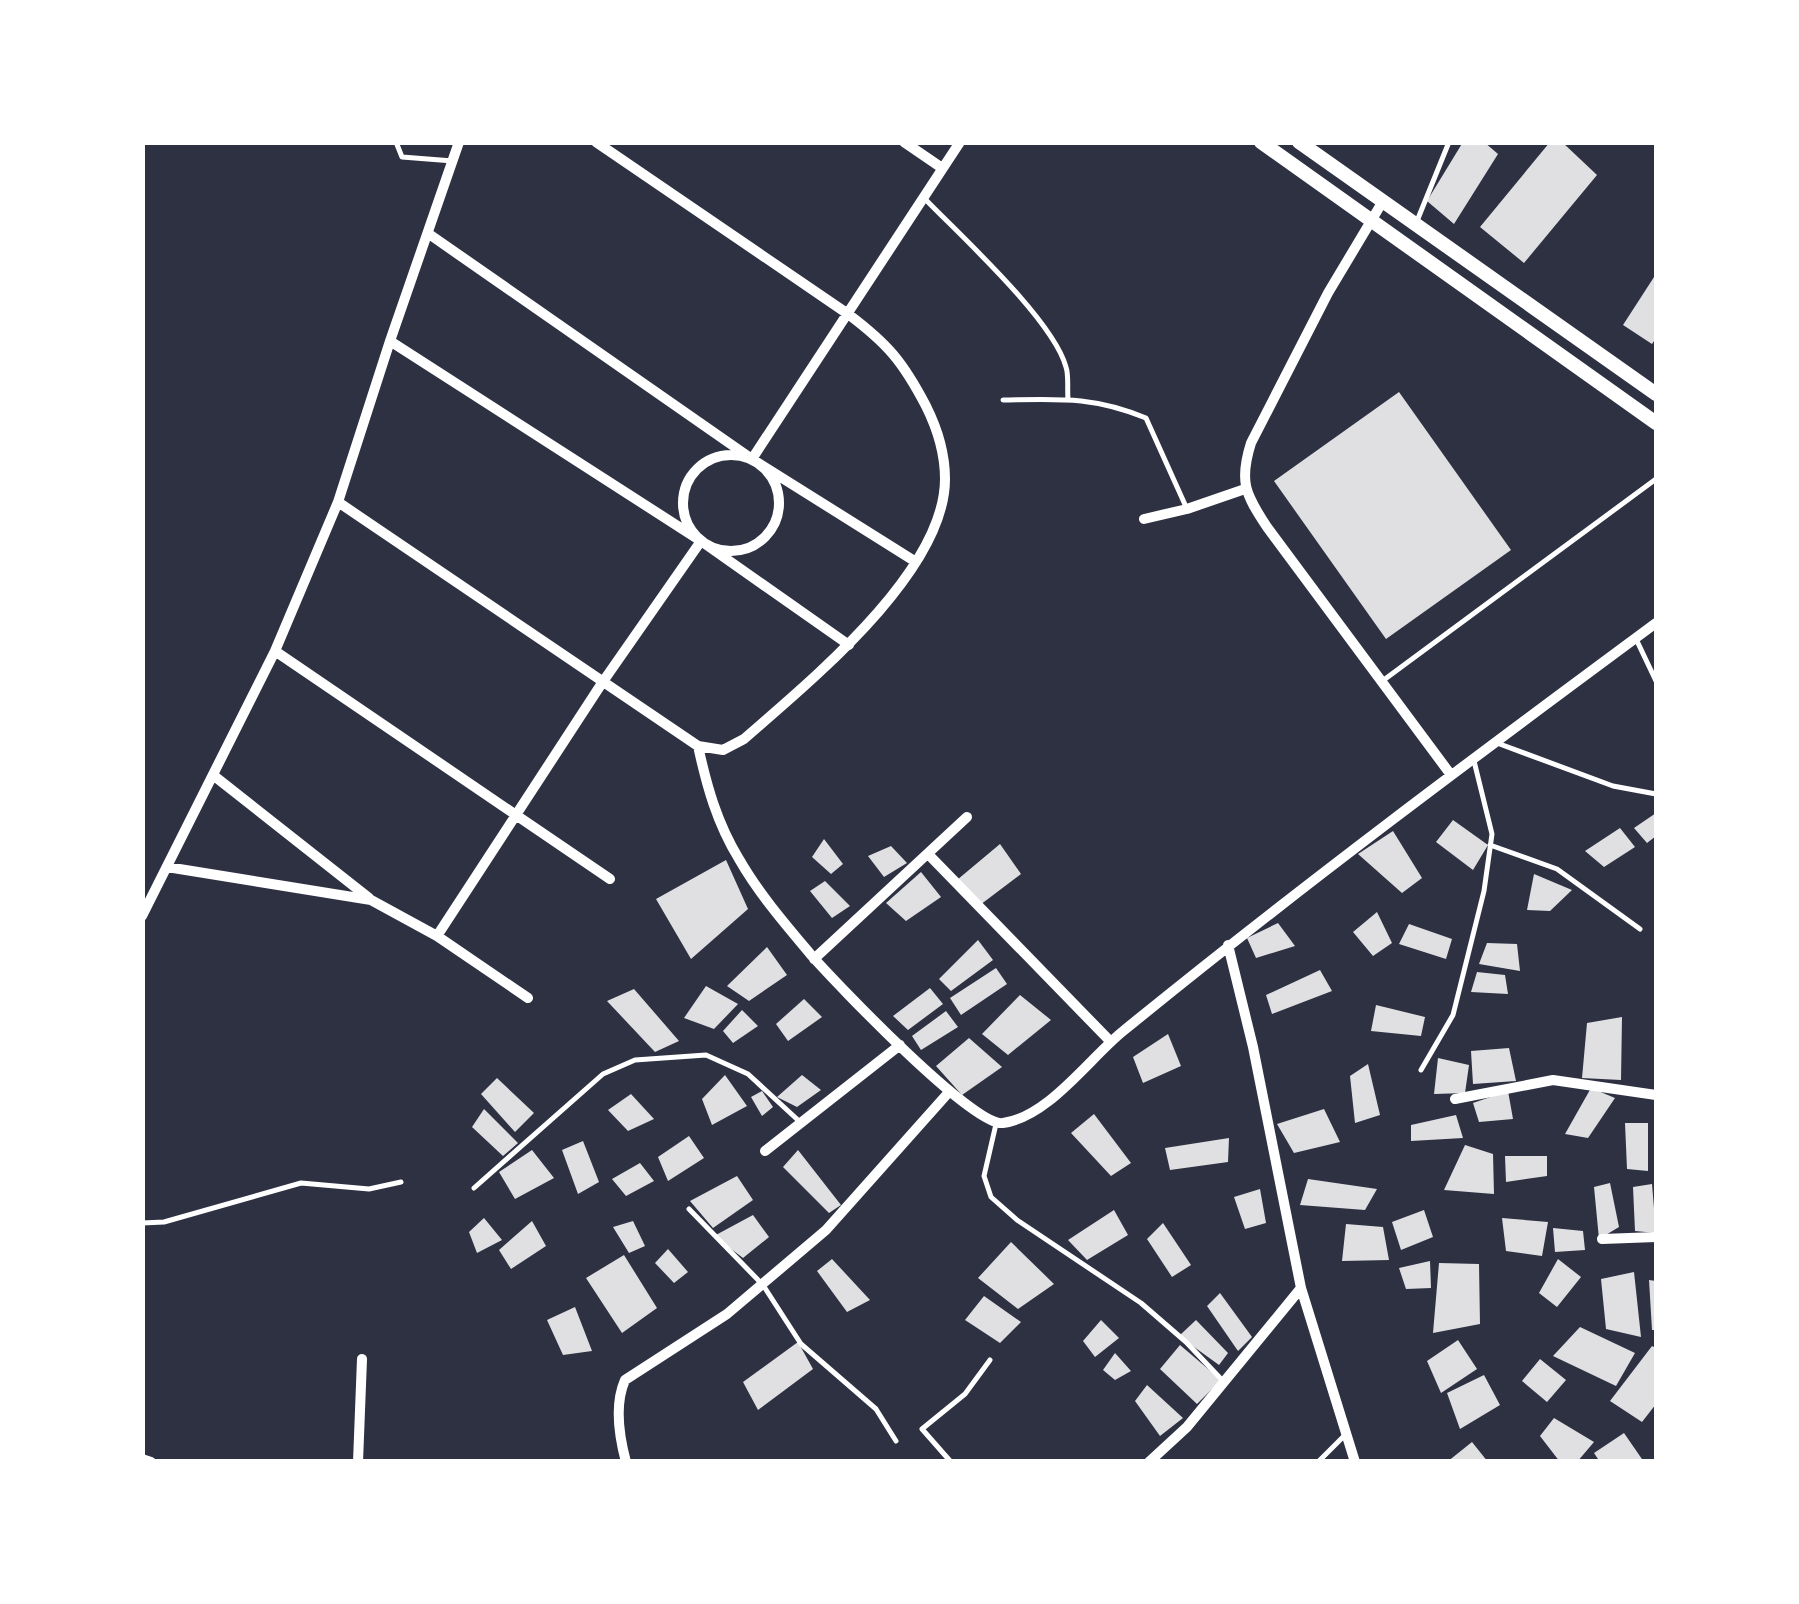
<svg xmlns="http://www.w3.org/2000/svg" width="1799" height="1604" viewBox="0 0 1799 1604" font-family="Lato,sans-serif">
  <rect width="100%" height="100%" fill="#2d3142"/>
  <path fill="#e0e0e3" d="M 1463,142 L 1484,142 L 1498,154 L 1454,224 L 1427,201 Z
    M 1550,142 L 1562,142 L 1597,175 L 1524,263 L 1480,227 Z
    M 1656,274 L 1656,338 L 1652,344 L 1623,325 Z
    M 1399,392 L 1511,550 L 1386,639 L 1274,481 Z
    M 1656,813 L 1656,836 L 1647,843 L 1634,828 Z
    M 1453,820 L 1488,845 L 1473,870 L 1436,842 Z
    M 1620,828 L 1635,847 L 1604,867 L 1585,851 Z
    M 1393,831 L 1422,878 L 1402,893 L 1358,854 Z
    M 824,839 L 843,864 L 831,874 L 812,857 Z
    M 1000,844 L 1021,874 L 980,905 L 957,880 Z
    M 891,846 L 907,863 L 884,877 L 868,856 Z
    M 726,860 L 748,909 L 691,959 L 656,899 Z
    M 921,872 L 941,897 L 906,921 L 886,903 Z
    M 1534,874 L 1572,890 L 1550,911 L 1527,910 Z
    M 825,881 L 850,906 L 832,918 L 810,891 Z
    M 1377,912 L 1392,943 L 1373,956 L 1353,932 Z
    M 1278,923 L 1295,946 L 1256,958 L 1247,938 Z
    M 1409,924 L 1452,939 L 1446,959 L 1399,944 Z
    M 978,940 L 993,960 L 951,991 L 939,979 Z
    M 1487,943 L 1517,944 L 1520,971 L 1479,964 Z
    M 767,947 L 787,975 L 749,1001 L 727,986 Z
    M 996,968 L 1007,984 L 961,1015 L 950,998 Z
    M 1320,970 L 1332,991 L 1272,1014 L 1266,995 Z
    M 1477,972 L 1505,975 L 1508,994 L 1471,992 Z
    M 706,986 L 738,1004 L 714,1029 L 684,1018 Z
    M 930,988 L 943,1004 L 908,1030 L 893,1016 Z
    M 634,989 L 679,1041 L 655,1052 L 607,1001 Z
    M 1020,995 L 1051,1020 L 1008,1055 L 982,1034 Z
    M 804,999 L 822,1017 L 788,1041 L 776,1024 Z
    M 1376,1005 L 1425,1017 L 1421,1036 L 1371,1031 Z
    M 742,1010 L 758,1026 L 733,1043 L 723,1031 Z
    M 946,1011 L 958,1027 L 921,1050 L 912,1036 Z
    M 1622,1017 L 1621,1080 L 1582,1078 L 1587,1023 Z
    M 1168,1034 L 1181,1066 L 1143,1083 L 1133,1057 Z
    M 969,1038 L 1002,1067 L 962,1095 L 936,1066 Z
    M 1509,1048 L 1516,1081 L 1473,1084 L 1471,1051 Z
    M 1438,1058 L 1469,1065 L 1465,1093 L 1434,1094 Z
    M 1368,1064 L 1380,1115 L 1355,1123 L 1350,1076 Z
    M 725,1075 L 747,1106 L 712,1125 L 702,1099 Z
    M 802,1075 L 821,1090 L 797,1107 L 777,1097 Z
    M 497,1078 L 534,1113 L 515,1132 L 481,1094 Z
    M 1591,1088 L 1615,1098 L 1588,1138 L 1565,1134 Z
    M 762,1091 L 773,1107 L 762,1116 L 751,1097 Z
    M 1508,1091 L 1513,1119 L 1479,1122 L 1473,1103 Z
    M 631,1094 L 654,1119 L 628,1131 L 608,1110 Z
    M 484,1109 L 518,1143 L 503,1156 L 472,1127 Z
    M 1324,1109 L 1340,1142 L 1294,1153 L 1277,1124 Z
    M 1094,1114 L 1131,1163 L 1111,1176 L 1071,1133 Z
    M 1456,1115 L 1463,1138 L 1411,1141 L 1411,1125 Z
    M 1625,1123 L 1648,1123 L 1648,1171 L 1627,1169 Z
    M 689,1136 L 704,1158 L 668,1181 L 658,1157 Z
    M 1229,1138 L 1228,1162 L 1170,1170 L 1165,1148 Z
    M 583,1141 L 599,1182 L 578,1194 L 562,1150 Z
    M 1465,1145 L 1493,1154 L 1494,1194 L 1444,1190 Z
    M 532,1150 L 554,1178 L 515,1199 L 499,1172 Z
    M 798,1150 L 841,1205 L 829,1213 L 783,1167 Z
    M 1505,1156 L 1547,1156 L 1547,1176 L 1506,1182 Z
    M 640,1163 L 654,1181 L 626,1196 L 612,1179 Z
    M 737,1176 L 753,1200 L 713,1228 L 690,1201 Z
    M 1308,1179 L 1377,1189 L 1365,1210 L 1300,1205 Z
    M 1610,1183 L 1619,1227 L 1599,1239 L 1594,1187 Z
    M 1652,1184 L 1656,1233 L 1635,1231 L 1633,1187 Z
    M 1260,1189 L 1266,1223 L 1245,1229 L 1234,1197 Z
    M 1114,1210 L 1128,1235 L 1087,1260 L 1068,1240 Z
    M 1424,1210 L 1433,1237 L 1401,1250 L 1392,1222 Z
    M 753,1215 L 769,1237 L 743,1258 L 714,1236 Z
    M 484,1218 L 502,1240 L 477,1253 L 469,1232 Z
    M 1502,1218 L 1548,1222 L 1542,1256 L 1506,1251 Z
    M 532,1221 L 546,1246 L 511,1269 L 499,1250 Z
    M 633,1221 L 645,1246 L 629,1253 L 613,1227 Z
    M 1163,1223 L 1191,1265 L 1172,1277 L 1147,1239 Z
    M 1346,1224 L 1383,1227 L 1389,1260 L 1342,1261 Z
    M 1553,1228 L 1583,1231 L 1585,1250 L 1555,1252 Z
    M 1011,1242 L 1054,1284 L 1018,1309 L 978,1278 Z
    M 668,1249 L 688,1272 L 674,1283 L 655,1263 Z
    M 624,1255 L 657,1308 L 622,1333 L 586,1278 Z
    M 832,1259 L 870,1300 L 847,1312 L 817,1271 Z
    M 1558,1259 L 1581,1277 L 1557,1307 L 1539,1293 Z
    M 1430,1261 L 1431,1288 L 1406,1289 L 1399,1268 Z
    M 1439,1263 L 1479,1264 L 1480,1324 L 1433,1333 Z
    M 1634,1272 L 1641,1337 L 1606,1329 L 1601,1279 Z
    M 1649,1280 L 1656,1281 L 1656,1330 L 1652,1330 Z
    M 1220,1293 L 1252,1337 L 1238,1351 L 1207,1306 Z
    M 984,1296 L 1021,1322 L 1000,1343 L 965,1320 Z
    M 575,1307 L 592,1351 L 563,1355 L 547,1320 Z
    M 1101,1320 L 1119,1338 L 1095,1357 L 1083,1341 Z
    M 1196,1320 L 1228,1353 L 1219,1365 L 1179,1336 Z
    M 1580,1327 L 1635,1353 L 1616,1386 L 1553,1356 Z
    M 1458,1340 L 1477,1369 L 1441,1393 L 1427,1361 Z
    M 798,1342 L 813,1369 L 758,1410 L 743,1382 Z
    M 1180,1345 L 1221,1380 L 1197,1404 L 1160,1369 Z
    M 1652,1346 L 1656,1348 L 1656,1404 L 1642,1422 L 1610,1401 Z
    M 1115,1353 L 1131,1371 L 1115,1380 L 1103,1370 Z
    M 1540,1359 L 1566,1380 L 1547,1402 L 1522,1381 Z
    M 1484,1375 L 1500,1405 L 1460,1429 L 1447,1393 Z
    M 1147,1385 L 1183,1418 L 1160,1436 L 1135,1401 Z
    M 1554,1418 L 1594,1442 L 1577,1462 L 1560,1462 L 1540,1436 Z
    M 1624,1433 L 1644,1462 L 1600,1462 L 1594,1453 Z
    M 1472,1442 L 1488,1462 L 1447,1462 Z"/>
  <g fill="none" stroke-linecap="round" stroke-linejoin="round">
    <path stroke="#fff" stroke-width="5" d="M 396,142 L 402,157 L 453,161
      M 926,200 C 962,237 1053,320 1066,367 C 1069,376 1067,389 1068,399
      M 1417,221 L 1449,142
      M 1003,400 C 1058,399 1093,396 1146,418 L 1187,509
      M 1637,641 L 1656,681
      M 1381,682 L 1656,479
      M 1497,743 L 1613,786 L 1656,794
      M 1490,845 L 1557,869 L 1640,929
      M 1421,1070 L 1453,1015 L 1484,891 L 1492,834 L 1474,761
      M 996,1124 L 984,1176 L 991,1197 L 1017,1220 L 1141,1303 L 1186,1342 L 1222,1380
      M 474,1188 L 603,1074 L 635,1060 L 706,1055 L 748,1074 L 799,1121
      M 689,1209 L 763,1285 L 801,1344 L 876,1409 L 896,1441
      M 142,1223 L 164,1222 L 301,1183 L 369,1189 L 401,1182
      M 951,1462 L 922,1429 L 965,1394 L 990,1360
      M 1318,1462 L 1344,1436"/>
    <path stroke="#fff" stroke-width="10" d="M 904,142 L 942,168
      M 1383,201 L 1328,293 L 1251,443 C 1239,481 1245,494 1267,527 L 1451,775
      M 429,234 L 752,459 L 916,562
      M 390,341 L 701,541 L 849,645
      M683 503a48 48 0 1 1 96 0a48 48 0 1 1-96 0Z
      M 752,459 L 960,142
      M 338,502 L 698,746 L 723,750 L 744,739 C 809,682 945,572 945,479 C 945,454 937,428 926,406 C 903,362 888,344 848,314 L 596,142
      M 1144,519 L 1187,509 L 1245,489
      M 275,651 L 610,879
      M 698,746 C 707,787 717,823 739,859 C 759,894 786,925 812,956 C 836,983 974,1128 1003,1123 C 1048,1117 1088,1060 1122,1032 C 1296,890 1476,756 1656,623
      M 213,775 L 369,898
      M 928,854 L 1110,1041
      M 167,867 L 371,900 L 437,936 L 528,998
      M 142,916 L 275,651 L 338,502 L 390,341 L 459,142
      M 437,936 L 602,683 L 701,541
      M 1228,945 L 1253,1047 L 1301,1288 L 1355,1462
      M 814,959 L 967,817
      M 1455,1099 L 1553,1080 L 1656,1095
      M 765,1151 L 900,1045
      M 1602,1239 L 1656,1237
      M 142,1459 L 151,1462
      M 358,1462 L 362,1359
      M 626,1462 C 619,1436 614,1405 625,1380 L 727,1314 L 826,1230 L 949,1092
      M 1149,1462 L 1187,1427 L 1301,1288"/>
    <path stroke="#fff" stroke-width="14" d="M 1261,142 L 1656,423
      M 1299,142 L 1656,394"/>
  </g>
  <rect width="1799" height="1604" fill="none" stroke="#ffffff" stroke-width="290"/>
</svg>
